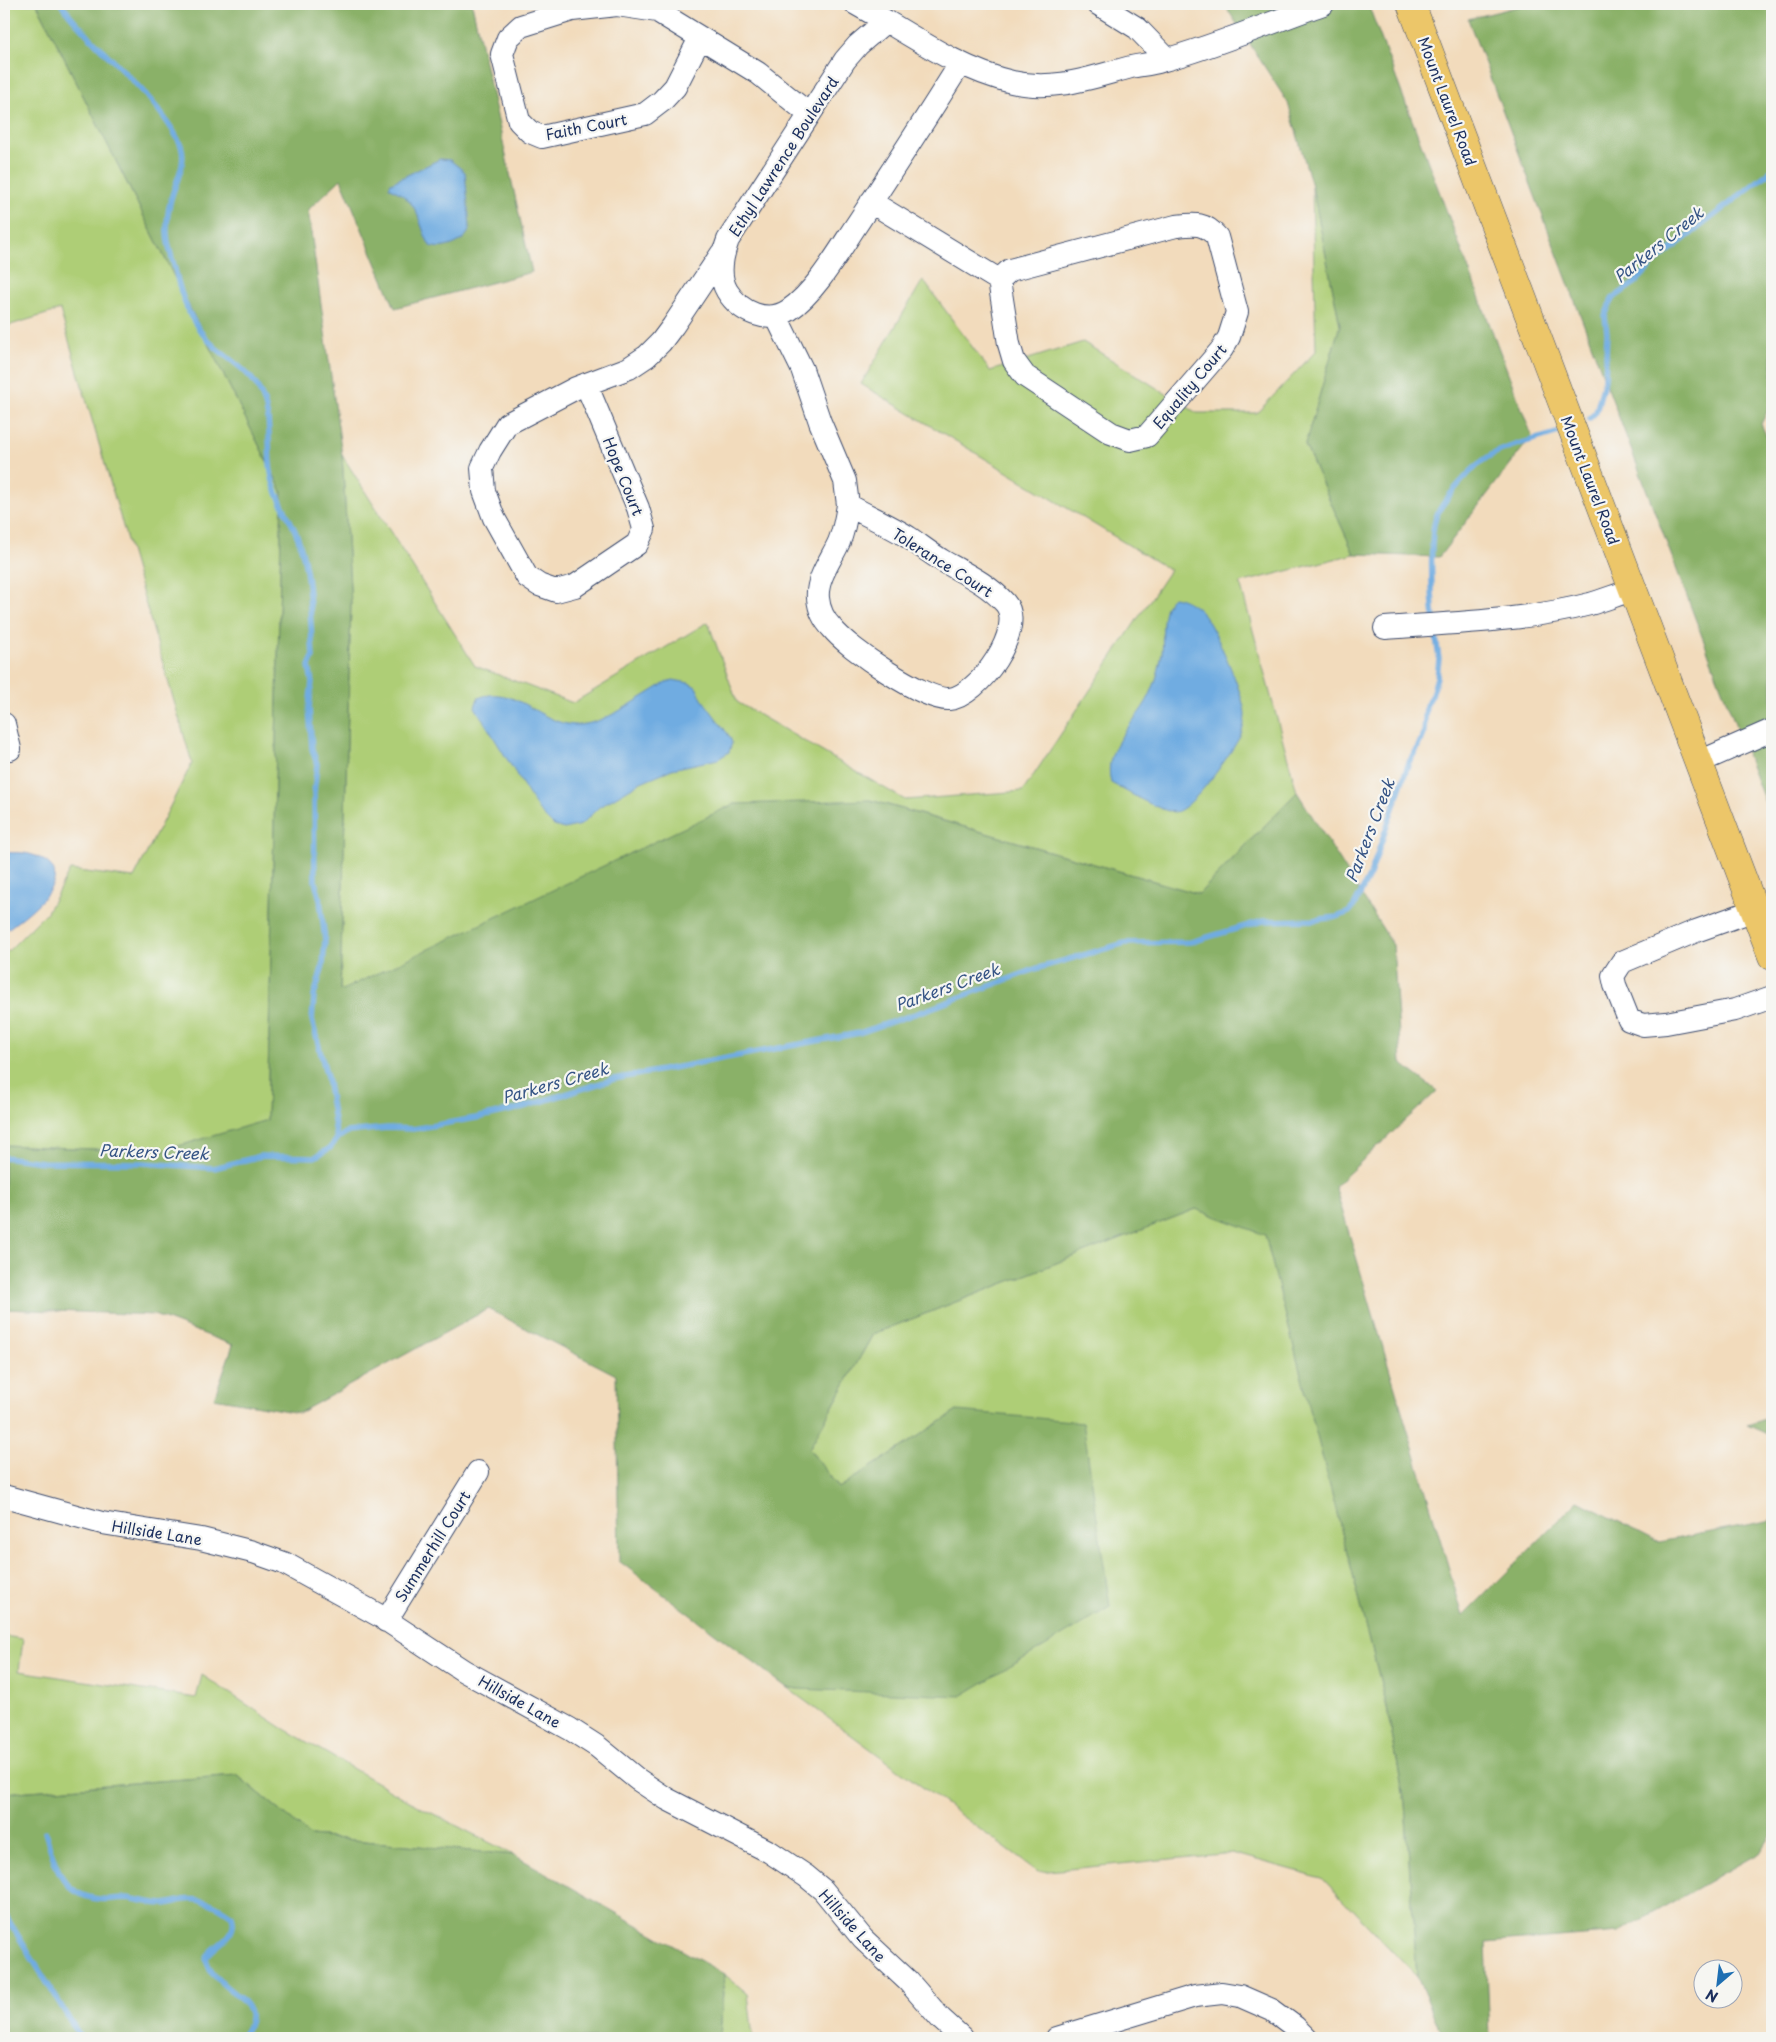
<svg xmlns="http://www.w3.org/2000/svg" width="1776" height="2042" viewBox="0 0 1776 2042" font-family="'Playpen Sans',sans-serif">
  <rect width="100%" height="100%" fill="#f6f6f2"/>
  <filter id="ink" filterUnits="userSpaceOnUse"><feTurbulence type="fractalNoise" baseFrequency=".02" numOctaves="2"/><feDisplacementMap in="SourceGraphic" scale="10" xChannelSelector="R" yChannelSelector="G"/><feConvolveMatrix kernelMatrix="1 2 1 2 8 2 1 2 1" color-interpolation-filters="sRGB"/></filter>
  <filter id="wash" filterUnits="userSpaceOnUse"><feTurbulence type="fractalNoise" baseFrequency=".0096" numOctaves="4" result="noise"/><feDisplacementMap in="SourceGraphic" scale="20" xChannelSelector="R" yChannelSelector="G"/><feGaussianBlur stdDeviation="1.12" result="paint"/><feColorMatrix in="noise" values="0 0 0 0 0 0 0 0 0 0 0 0 0 0 0 0 0 1.4 0 .05"/><feComposite in="paint" operator="in"/></filter>
  <g filter="url(#wash)">
    <rect width="100%" height="100%" fill="#f2dbbc"/>
    <path fill="#aece76" stroke="#647e6a" d="M 4,4 L 37,4 L 282,491 L 267,1121 L 158,1152 L 4,1145 L 4,955 L 47,912 L 70,870 L 134,878 L 192,763 L 60,310 L 4,327 Z
      M 1312,186 L 1340,325 L 1305,445 L 1354,554 L 1240,583 L 1297,792 L 1199,894 L 871,800 L 340,992 L 351,604 L 342,455 L 475,666 L 573,703 L 708,622 L 737,702 L 905,800 L 1023,791 L 1170,570 L 861,384 L 923,280 L 990,371 L 1083,342 L 1197,413 L 1257,413 L 1316,351 Z
      M 1196,1209 L 1265,1234 L 1386,1703 L 1405,1803 L 1417,1977 L 1322,1878 L 1232,1853 L 1038,1872 L 786,1687 L 798,1689 L 957,1411 L 839,1488 L 809,1449 L 873,1334 Z
      M 4,1636 L 23,1639 L 19,1671 L 196,1698 L 202,1675 L 281,1727 L 416,1805 L 514,1855 L 311,1836 L 237,1775 L 4,1793 Z
      M 724,1974 L 748,1994 L 753,2038 L 720,2038 Z"/>
    <path fill="#8ab167" stroke="#527062" d="M 37,4 L 472,4 L 532,272 L 395,308 L 341,179 L 308,210 L 342,455 L 351,604 L 340,991 L 734,804 L 870,800 L 1199,894 L 1297,792 L 1393,945 L 1401,1063 L 1437,1091 L 1335,1186 L 1463,1616 L 1578,1501 L 1659,1542 L 1772,1520 L 1772,1836 L 1769,1837 L 1759,1853 L 1619,1932 L 1486,1943 L 1490,2038 L 1444,2038 L 1417,1977 L 1405,1803 L 1386,1703 L 1265,1235 L 1196,1209 L 873,1334 L 809,1449 L 839,1488 L 957,1411 L 1083,1422 L 1110,1607 L 961,1696 L 798,1689 L 786,1687 L 619,1561 L 616,1375 L 488,1309 L 299,1413 L 214,1398 L 233,1345 L 154,1315 L 4,1309 L 4,1145 L 158,1152 L 267,1120 L 282,491 Z
      M 1224,4 L 1368,4 L 1532,436 L 1439,557 L 1354,554 L 1305,445 L 1340,325 L 1312,186 L 1288,103 Z
      M 1528,4 L 1772,4 L 1772,402 L 1761,424 L 1772,448 L 1772,821 L 1468,19 Z
      M 1772,1417 L 1772,1436 L 1747,1425 Z
      M 237,1775 L 311,1836 L 514,1855 L 724,1974 L 720,2038 L 4,2038 L 4,1793 Z"/>
    <path fill="#70ace1" stroke="#466ea0" d="M 440,159 L 450,160 L 465,172 L 470,228 C 466,243 443,251 430,246 C 415,217 422,204 389,187 L 391,183 Z
      M 1173,597 C 1183,598 1195,605 1202,613 C 1215,627 1244,695 1245,714 C 1245,721 1243,730 1240,736 C 1233,751 1190,813 1174,812 C 1156,810 1127,791 1111,783 C 1101,744 1140,722 1152,690 C 1157,679 1160,665 1162,653 C 1164,637 1159,608 1173,597 Z
      M 673,680 L 689,683 L 696,687 L 702,699 L 730,737 L 732,743 L 729,752 L 718,759 L 672,769 L 641,782 L 599,807 L 581,825 L 564,829 L 554,826 L 539,811 L 475,707 L 478,698 C 514,683 540,724 575,725 C 601,725 627,706 649,693 C 657,688 664,683 673,680 Z
      M 4,853 C 19,852 32,852 45,861 C 77,881 20,919 4,932 Z"/>
    <g fill="none" stroke-linecap="round" stroke-linejoin="round">
      <path stroke="#70ace1" stroke-width="5.5" d="M 61,4 C 97,52 150,87 179,141 C 190,161 174,183 170,203 C 168,211 167,220 167,229 C 166,242 172,257 175,269 C 182,300 191,326 216,348 C 230,360 247,370 257,386 C 276,419 265,446 272,478 C 277,501 292,519 299,541 C 311,577 310,619 313,657 L 309,666 L 312,682 L 309,708 L 312,749 L 317,764 L 314,793 L 315,881 L 320,899 L 325,940 L 323,965 L 314,996 L 312,1020 L 327,1077 L 337,1140
        M 1589,419 L 1596,412 L 1605,379 L 1607,333 L 1605,316 L 1612,299 L 1636,282 L 1656,261 L 1772,170
        M 1434,620 C 1432,599 1429,535 1436,517 C 1442,501 1473,466 1488,457 C 1508,445 1534,440 1556,433
        M 4,1157 L 43,1162 L 144,1163 L 214,1168 L 261,1156 L 315,1157 L 330,1148 L 338,1138 L 347,1132 L 387,1128 L 413,1129 L 476,1118 L 517,1109 L 614,1079 L 859,1033 L 926,1010 L 1035,969 L 1125,943 L 1191,942 L 1263,921 L 1313,920 L 1337,917 L 1349,912 L 1354,906 L 1370,875 L 1409,762 L 1417,749 L 1424,732 L 1426,706 L 1432,695 L 1437,677 L 1439,659 L 1435,629
        M 45,1832 C 55,1863 60,1895 99,1899 C 108,1900 117,1898 126,1898 C 138,1899 151,1904 164,1904 C 170,1904 177,1901 183,1900 C 202,1897 218,1905 232,1916 C 239,1938 215,1943 206,1958 C 213,1995 274,1998 240,2038
        M 4,1913 L 81,2038
        M 243,2035 L 258,2038"/>
    </g>
  </g>
  <g filter="url(#ink)">
    <g fill="none" stroke-linecap="round" stroke-linejoin="round">
      <g stroke="#3b496c" stroke-width="24">
        <path id="minor" d="M 856,4 L 886,21
          M 1098,4 L 1137,28 L 1167,59
          M 700,38 L 675,87 L 662,101 L 645,114 L 542,137 L 530,132 L 519,121 L 502,54 L 508,38 L 521,26 L 572,10 L 617,5 L 657,11 L 758,73 L 809,114
          M 960,64 C 927,117 893,169 859,221 C 840,249 817,291 789,310 C 767,325 740,312 727,291 C 718,276 722,256 728,240 L 845,60 L 858,45 L 886,21 C 926,45 966,71 1012,82 C 1054,92 1092,77 1131,67 C 1141,65 1152,64 1161,61 C 1216,46 1269,23 1323,4
          M 871,202 L 999,280 L 1009,344 L 1014,361 L 1025,376 L 1111,433 L 1130,440 L 1147,436 L 1222,349 L 1229,337 L 1237,312 L 1217,237 C 1204,222 1194,224 1176,226 L 1010,270 L 999,280
          M 776,316 L 802,369 L 820,422 L 845,481 L 848,505
          M 586,384 L 638,508 L 644,529 L 637,544 L 575,586 L 556,591 L 539,585 L 527,577 L 494,518 L 484,491 L 482,468 L 490,451 L 507,424 L 576,388 L 629,368 L 647,356 L 661,342 L 673,326 L 722,253
          M 848,505 C 868,516 889,525 908,537 C 920,545 931,554 943,561 C 964,573 988,584 1005,603 C 1027,628 978,697 949,699 C 925,701 847,648 832,628 C 824,620 819,609 818,598 C 816,579 832,558 839,542 C 844,530 846,518 848,505 Z
          M 1385,628 C 1453,623 1524,621 1590,604 C 1604,600 1619,594 1633,590
          M 4,724 L 10,749
          M 1699,762 L 1772,730
          M 1755,910 L 1696,931 L 1622,962 L 1613,976 L 1615,985 L 1629,1020 L 1643,1025 L 1666,1023 L 1735,1010 L 1772,997
          M 4,1496 L 102,1523 L 201,1539 L 253,1552 L 284,1563 L 380,1616 L 464,1671 L 570,1729 L 598,1747 L 637,1779 L 667,1799 L 770,1852 L 806,1876 L 823,1890 L 863,1939 L 908,1981 L 941,2019 L 962,2038
          M 386,1621 L 478,1472
          M 1057,2038 L 1195,1996 L 1222,1993 L 1240,1996 L 1272,2010 L 1295,2027 L 1306,2038"/>
      </g>
      <g stroke="#3b496c" stroke-width="29">
        <path id="major" d="M 1411,4 L 1772,956"/>
      </g>
      <use href="#minor" stroke="#fff" stroke-width="22"/>
      <use href="#major" stroke="#ecc669" stroke-width="28"/>
    </g>
  </g>
  <g text-anchor="middle" dominant-baseline="central" stroke-width="4.5" stroke-linejoin="round" paint-order="stroke">
    <g font-size="15" fill="#1b2f5e" stroke="#f6f6f2">
      <text transform="translate(1448 101) rotate(69)">Mount Laurel Road</text>
      <text transform="translate(586 126) rotate(-11)">Faith Court</text>
      <text transform="translate(783 156) rotate(-57)">Ethyl Lawrence Boulevard</text>
      <text transform="translate(1189 386) rotate(-50)">Equality Court</text>
      <text transform="translate(624 476) rotate(68)">Hope Court</text>
      <text transform="translate(1591 480) rotate(69)">Mount Laurel Road</text>
      <text transform="translate(943 562) rotate(32)">Tolerance Court</text>
      <text transform="translate(157 1532) rotate(9)">Hillside Lane</text>
      <text transform="translate(432 1546) rotate(-58)">Summerhill Court</text>
      <text transform="translate(520 1701) rotate(29)">Hillside Lane</text>
      <text transform="translate(853 1925) rotate(48)">Hillside Lane</text>
    </g>
    <g font-size="16" font-style="italic" fill="#355485" stroke="#f6f6f2">
      <text transform="translate(1658 244) rotate(-39)">Parkers Creek</text>
      <text transform="translate(1369 830) rotate(-69)">Parkers Creek</text>
      <text transform="translate(947 986) rotate(-20)">Parkers Creek</text>
      <text transform="translate(555 1082) rotate(-16)">Parkers Creek</text>
      <text transform="translate(154 1151) rotate(2)">Parkers Creek</text>
    </g>
  </g>
  <rect width="1776" height="2042" fill="none" stroke="#f6f6f2" stroke-width="20"/>
  <g transform="translate(1718 1984) rotate(208)"><circle r="24" fill="#f6f6f2" stroke="#9ea6b7"/>
  <path d="M0-4L9 19L0 12L-9 19Z" fill="#1f6fb2"/>
  <text y="-8" font-size="14" font-weight="bold" text-anchor="middle" fill="#1b2f5e">N</text>
  </g>
</svg>
